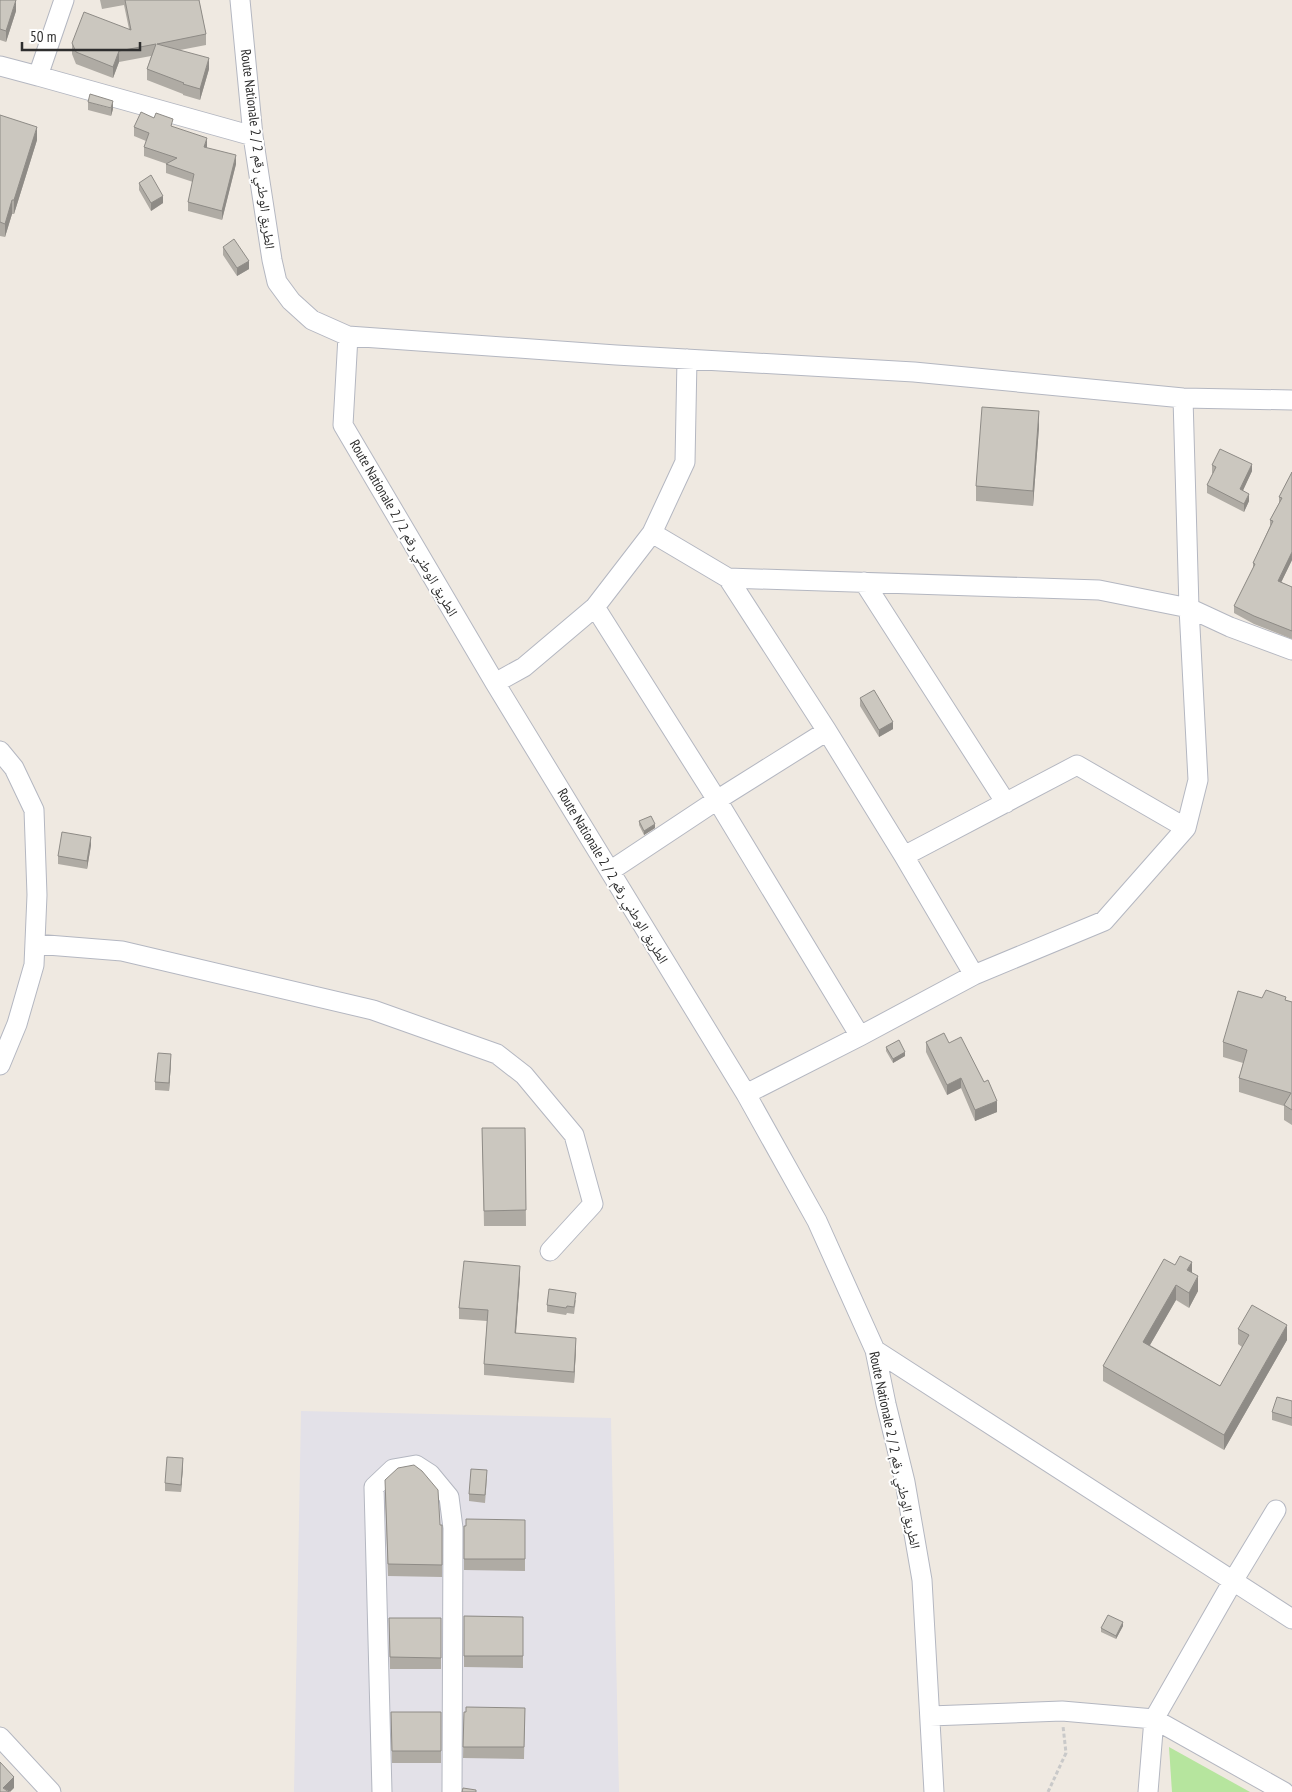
<svg xmlns="http://www.w3.org/2000/svg" width="1292" height="1792" viewBox="0 0 1292 1792" font-family="'PT Sans Narrow','Noto Naskh Arabic',sans-serif">
  <rect width="100%" height="100%" fill="#efe9e1"/>
  <path fill="#e3e1e8" d="M 301,1411 L 611,1418 L 619,1792 L 294,1792 Z"/>
  <path fill="#b6e59e" d="M 1169,1747 L 1250,1792 L 1172,1792 Z"/>
  <g fill="none" stroke-linecap="round" stroke-linejoin="round">
    <g stroke="#b4b7c1" stroke-width="21">
      <path id="minor" d="M 240,0 L 253,136 L 272,260 L 277,282 L 291,301 L 312,320 L 348,336 L 616,355 L 914,372 L 1183,398 L 1292,400
        M 0,66 L 38,76 L 64,0
        M 38,76 L 253,136
        M 348,336 L 343,425 L 495,683 L 746,1094 L 817,1221 L 875,1350 L 886,1404 L 905,1482 L 922,1580 L 934,1792
        M 1183,398 L 1189,608 L 1230,627 L 1292,650
        M 652,533 L 728,578 L 827,731 L 904,856 L 974,975
        M 728,578 L 1099,590 L 1189,608 L 1198,780 L 1186,828 L 1104,921 L 974,975 L 860,1036 L 746,1094
        M 864,582 L 1006,803
        M 595,607 L 717,800 L 860,1036
        M 495,683 L 524,667 L 595,607 L 652,533 L 685,462 L 687,359
        M 0,751 L 14,768 L 34,810 L 37,895 L 34,965 L 17,1024 L 0,1065
        M 904,856 L 1077,765 L 1186,828
        M 610,871 L 717,800 L 827,731
        M 35,944 L 122,951 L 373,1010 L 497,1054 L 524,1075 L 574,1135 L 593,1204 L 550,1251
        M 875,1350 L 1292,1619
        M 930,1716 L 1062,1711 L 1154,1719 L 1284,1792
        M 0,1737 L 51,1792
        M 382,1792 L 374,1487 L 393,1469 L 416,1465 L 430,1474 L 449,1497 L 453,1528 L 452,1792
        M 1148,1792 L 1154,1719 L 1233,1581 L 1276,1510"/>
    </g>
    <path stroke="#c9c9c9" stroke-width="3" stroke-dasharray="4 2.5" stroke-linecap="butt" d="M 1048,1792 L 1066,1753 L 1063,1726"/>
    <use href="#minor" stroke="#fff" stroke-width="19"/>
  </g>
  <path fill="#afaba4" d="M 0,0 L 16,11 L 6,42 L 0,40 Z
    M 100,0 L 199,0 L 206,34 L 206,45 L 180,50 L 209,69 L 200,100 L 183,95 L 183,94 L 147,80 L 147,69 L 151,56 L 119,62 L 113,78 L 76,64 L 72,54 L 72,43 L 129,29 L 124,5 L 102,9 Z
    M 88,102 L 113,109 L 111,116 L 88,110 Z
    M 0,115 L 37,140 L 14,214 L 12,214 L 5,237 L 0,236 Z
    M 134,127 L 173,127 L 207,147 L 206,148 L 236,164 L 222,220 L 188,211 L 188,202 L 193,182 L 166,173 L 166,164 L 167,164 L 144,156 L 144,147 L 146,141 L 134,136 Z
    M 139,183 L 163,203 L 151,211 L 139,190 Z
    M 223,247 L 249,269 L 237,276 L 223,255 Z
    M 1039,427 L 1033,506 L 976,501 L 976,486 Z
    M 1212,465 L 1252,471 L 1243,490 L 1249,501 L 1244,512 L 1207,493 L 1207,485 L 1213,473 L 1212,473 Z
    M 1292,472 L 1292,560 L 1281,582 L 1292,587 L 1292,639 L 1254,624 L 1234,613 L 1234,606 L 1253,568 L 1253,563 L 1270,526 L 1270,520 L 1279,503 L 1279,497 Z
    M 860,698 L 893,729 L 879,737 L 860,706 Z
    M 639,821 L 655,828 L 644,835 L 639,825 Z
    M 91,845 L 87,869 L 58,864 L 58,856 Z
    M 1262,998 L 1286,1000 L 1292,1002 L 1292,1125 L 1284,1120 L 1284,1106 L 1239,1092 L 1239,1078 L 1243,1063 L 1223,1057 L 1223,1042 Z
    M 926,1042 L 949,1043 L 997,1112 L 975,1121 L 961,1088 L 947,1095 L 926,1052 Z
    M 886,1047 L 905,1056 L 893,1063 L 886,1051 Z
    M 171,1062 L 169,1091 L 155,1090 L 155,1082 Z
    M 482,1128 L 525,1128 L 526,1226 L 484,1226 Z
    M 1175,1265 L 1192,1273 L 1198,1291 L 1189,1308 L 1176,1300 L 1150,1345 L 1220,1386 L 1242,1347 L 1238,1344 L 1238,1329 L 1287,1340 L 1224,1450 L 1103,1381 L 1103,1366 Z
    M 520,1277 L 516,1333 L 576,1349 L 574,1383 L 484,1375 L 484,1364 L 487,1321 L 459,1319 L 459,1308 Z
    M 576,1300 L 574,1314 L 567,1313 L 566,1315 L 547,1312 L 547,1305 Z
    M 1292,1401 L 1292,1426 L 1272,1420 L 1272,1412 Z
    M 183,1466 L 181,1492 L 165,1491 L 165,1483 Z
    M 487,1478 L 485,1503 L 469,1501 L 469,1494 Z
    M 385,1492 L 440,1525 L 442,1525 L 442,1577 L 388,1576 Z
    M 525,1520 L 525,1571 L 464,1570 L 464,1526 Z
    M 464,1616 L 523,1617 L 523,1668 L 464,1667 Z
    M 389,1618 L 441,1618 L 441,1669 L 390,1669 Z
    M 1123,1626 L 1116,1639 L 1101,1632 L 1101,1628 Z
    M 525,1708 L 524,1759 L 463,1758 L 464,1712 Z
    M 391,1712 L 441,1712 L 441,1763 L 392,1763 Z"/>
  <path fill="#8e8b86" d="M 16,0 L 16,11 L 6,42 L 6,31 Z
    M 119,51 L 119,62 L 113,78 L 113,67 Z
    M 209,58 L 209,69 L 200,100 L 200,89 Z
    M 113,101 L 113,109 L 111,116 L 111,108 Z
    M 37,127 L 37,140 L 14,214 L 14,200 Z
    M 207,138 L 207,147 L 204,156 L 204,147 Z
    M 236,155 L 236,164 L 222,220 L 222,211 Z
    M 163,196 L 163,203 L 151,211 L 151,203 Z
    M 12,200 L 12,214 L 5,237 L 5,224 Z
    M 249,261 L 249,269 L 237,276 L 237,268 Z
    M 1039,411 L 1039,427 L 1033,506 L 1033,491 Z
    M 1252,464 L 1252,471 L 1240,497 L 1240,489 Z
    M 1249,494 L 1249,501 L 1244,512 L 1244,504 Z
    M 1292,552 L 1292,560 L 1278,589 L 1278,581 Z
    M 893,722 L 893,729 L 879,737 L 879,730 Z
    M 655,824 L 655,828 L 644,835 L 644,831 Z
    M 91,837 L 91,845 L 87,869 L 87,861 Z
    M 905,1052 L 905,1056 L 893,1063 L 893,1059 Z
    M 171,1054 L 171,1062 L 169,1091 L 169,1083 Z
    M 961,1078 L 961,1088 L 947,1095 L 947,1085 Z
    M 997,1101 L 997,1112 L 975,1121 L 975,1110 Z
    M 1192,1262 L 1192,1278 L 1187,1270 Z
    M 520,1266 L 520,1277 L 515,1344 L 515,1333 Z
    M 1198,1276 L 1198,1291 L 1189,1308 L 1189,1293 Z
    M 1176,1285 L 1176,1300 L 1143,1357 L 1143,1342 Z
    M 1287,1325 L 1287,1340 L 1224,1450 L 1224,1435 Z
    M 576,1338 L 576,1349 L 574,1383 L 574,1372 Z
    M 183,1458 L 183,1466 L 181,1492 L 181,1485 Z
    M 1123,1622 L 1123,1626 L 1116,1639 L 1116,1636 Z
    M 14,1777 L 14,1788 L 10,1792 L 3,1788 Z"/>
  <path fill="#cbc7bf" stroke="#8e8b86" d="M 0,0 L 16,0 L 6,31 L 0,29 Z
    M 125,0 L 199,0 L 206,34 L 157,44 L 209,58 L 200,89 L 183,84 L 184,83 L 147,69 L 156,44 L 119,51 L 113,67 L 76,52 L 72,43 L 84,12 L 131,30 Z
    M 90,94 L 113,101 L 111,108 L 88,102 Z
    M 141,112 L 154,118 L 156,113 L 173,119 L 171,126 L 207,138 L 204,147 L 236,155 L 222,211 L 188,202 L 194,174 L 166,164 L 177,158 L 144,147 L 149,133 L 134,127 Z
    M 0,115 L 37,127 L 14,200 L 12,200 L 5,224 L 0,222 Z
    M 151,175 L 163,196 L 151,203 L 139,183 Z
    M 234,239 L 249,261 L 237,268 L 223,247 Z
    M 982,407 L 1039,411 L 1033,491 L 976,486 Z
    M 1220,449 L 1252,464 L 1240,489 L 1249,494 L 1244,504 L 1207,485 L 1216,467 L 1212,465 Z
    M 1292,472 L 1292,552 L 1278,581 L 1292,587 L 1292,631 L 1254,616 L 1234,606 L 1255,564 L 1253,563 L 1273,521 L 1270,520 L 1282,498 L 1279,497 Z
    M 874,690 L 893,722 L 879,730 L 860,698 Z
    M 651,816 L 655,824 L 644,831 L 639,821 Z
    M 62,832 L 91,837 L 87,861 L 58,856 Z
    M 1266,990 L 1286,997 L 1285,1000 L 1292,1002 L 1292,1110 L 1284,1105 L 1291,1093 L 1239,1078 L 1247,1050 L 1223,1042 L 1238,991 L 1262,998 Z
    M 944,1033 L 949,1043 L 961,1037 L 984,1082 L 988,1080 L 997,1101 L 975,1110 L 961,1078 L 947,1085 L 926,1042 Z
    M 899,1040 L 905,1052 L 893,1059 L 886,1047 Z
    M 158,1053 L 171,1054 L 169,1083 L 155,1082 Z
    M 482,1128 L 525,1128 L 526,1210 L 484,1211 Z
    M 1180,1256 L 1192,1262 L 1187,1270 L 1198,1276 L 1189,1293 L 1176,1285 L 1143,1342 L 1220,1386 L 1249,1335 L 1238,1329 L 1252,1305 L 1287,1325 L 1224,1435 L 1103,1366 L 1164,1259 L 1175,1265 Z
    M 464,1261 L 520,1266 L 515,1333 L 576,1338 L 574,1372 L 484,1364 L 488,1310 L 459,1308 Z
    M 549,1289 L 576,1293 L 574,1307 L 567,1306 L 566,1308 L 547,1305 Z
    M 1277,1397 L 1292,1401 L 1292,1418 L 1272,1412 Z
    M 167,1457 L 183,1458 L 181,1485 L 165,1483 Z
    M 414,1465 L 422,1471 L 438,1490 L 440,1525 L 442,1525 L 442,1565 L 388,1564 L 385,1480 L 398,1468 Z
    M 471,1469 L 487,1470 L 485,1495 L 469,1494 Z
    M 466,1519 L 525,1520 L 525,1559 L 464,1559 L 464,1526 L 466,1526 Z
    M 1108,1615 L 1123,1622 L 1116,1636 L 1101,1628 Z
    M 464,1616 L 523,1617 L 523,1656 L 464,1656 Z
    M 389,1618 L 441,1618 L 441,1658 L 390,1657 Z
    M 466,1707 L 525,1708 L 524,1747 L 463,1747 L 464,1712 L 466,1712 Z
    M 391,1712 L 441,1712 L 441,1751 L 392,1751 Z
    M 0,1762 L 14,1777 L 3,1788 L 9,1792 L 0,1792 Z
    M 463,1788 L 476,1790 L 476,1792 L 462,1792 Z"/>
  <g text-anchor="middle" dominant-baseline="central" stroke-width="4" stroke-linejoin="round" paint-order="stroke">
    <g font-size="14" fill="#2e2e2e" stroke="#fff">
      <text transform="translate(258 149) rotate(83)">Route Nationale 2 / الطريق الوطني رقم 2</text>
      <text transform="translate(404 528) rotate(60)">Route Nationale 2 / الطريق الوطني رقم 2</text>
      <text transform="translate(613 876) rotate(59)">Route Nationale 2 / الطريق الوطني رقم 2</text>
      <text transform="translate(895 1450) rotate(78)">Route Nationale 2 / الطريق الوطني رقم 2</text>
    </g>
  </g>
  <path d="M22 42v8h118v-8" fill="none" stroke="#2e2e2e" stroke-width="2.5"/>
  <text x="30" y="42" font-size="15" fill="#2e2e2e" stroke="#ffffff" stroke-width="4" paint-order="stroke">50 m</text>
</svg>
